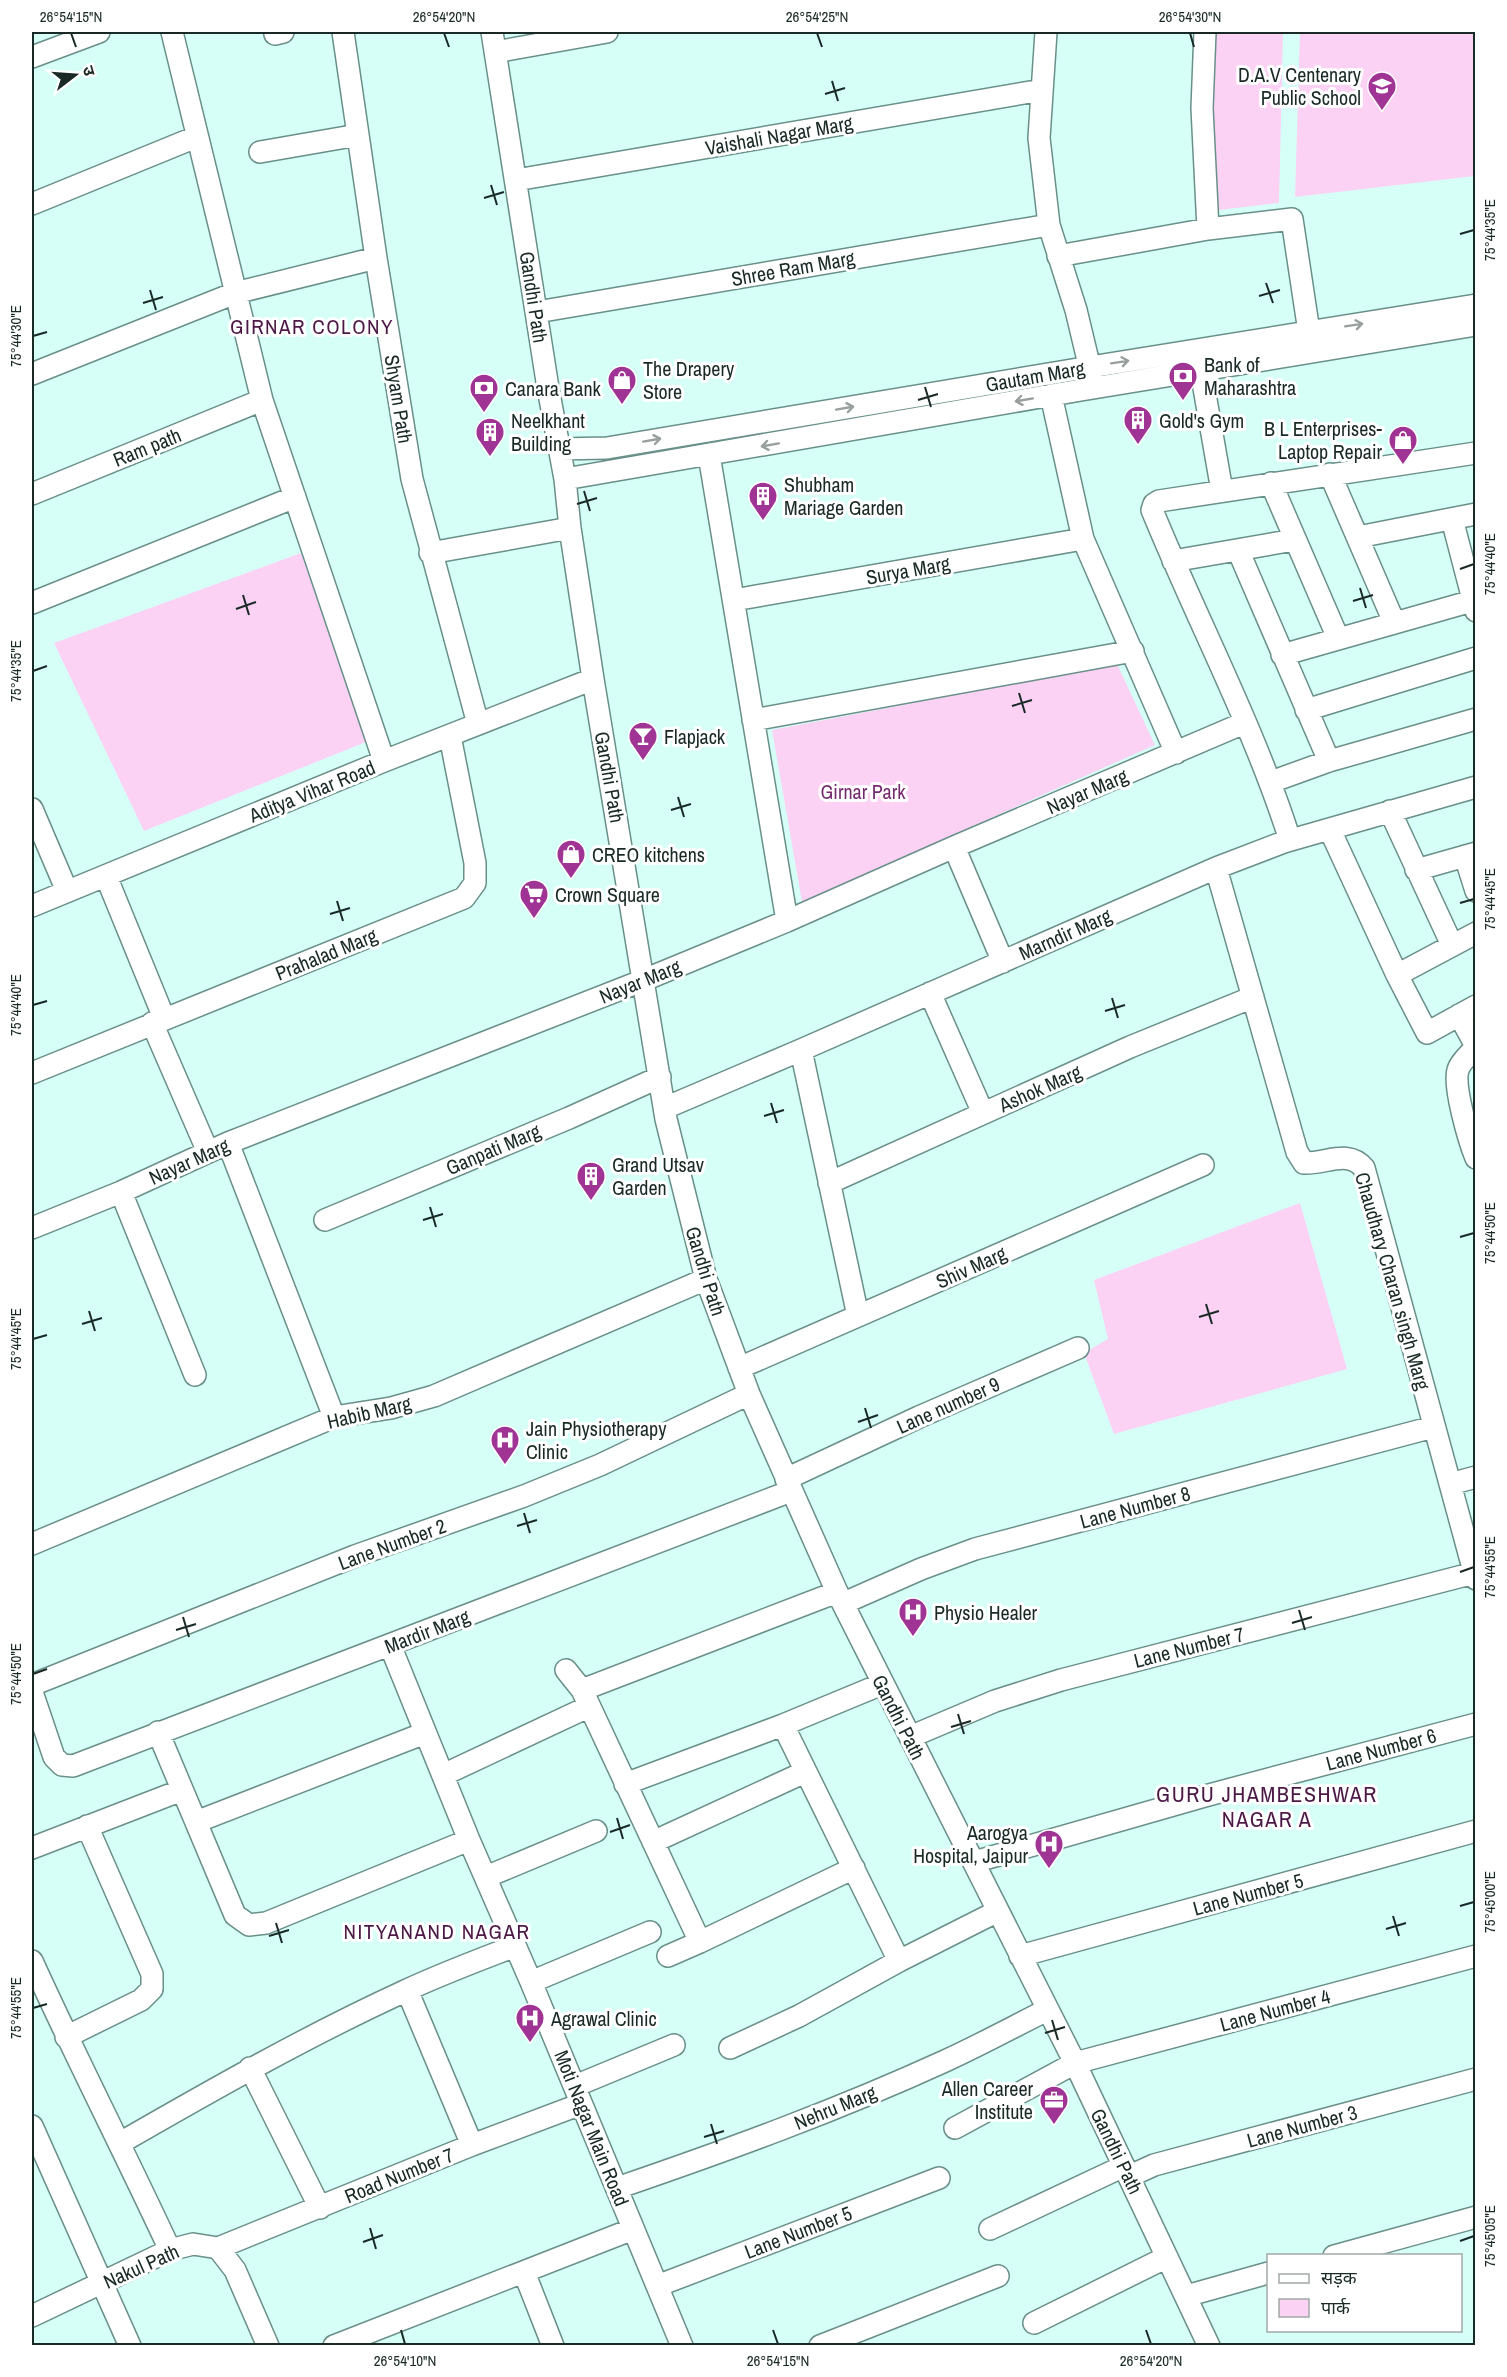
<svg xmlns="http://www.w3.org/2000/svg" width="1507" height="2377" viewBox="0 0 1507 2377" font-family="'Archivo Narrow','Noto Sans Devanagari',sans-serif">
  <rect width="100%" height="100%" fill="#d6fff8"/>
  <path fill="#fbd2f3" d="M 1215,32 L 1283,32 L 1279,203 L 1219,210 L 1209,135 Z
    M 1300,32 L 1475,32 L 1475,176 L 1295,197 Z
    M 301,553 L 366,742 L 144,831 L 54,643 Z
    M 1117,664 L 1155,745 L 802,902 L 772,730 Z
    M 1300,1203 L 1347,1369 L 1114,1434 L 1084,1353 L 1108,1339 L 1094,1280 Z"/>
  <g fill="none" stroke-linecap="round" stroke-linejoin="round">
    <g stroke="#698f89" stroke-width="24">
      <path id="minor" d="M 172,32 L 262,400 L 384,761
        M 343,32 L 376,258 L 412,479 L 478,724
        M 492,32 L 548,388 L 565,479 L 570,528 L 593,679 L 666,1119 L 706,1279 L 749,1394 L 837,1592 L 1075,2063 L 1209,2346
        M 1046,32 L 1039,138 L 1049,225 L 1076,310 L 1093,381
        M 1205,32 L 1202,108 L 1208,229
        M 275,34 L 283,32
        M 495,52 L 607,32
        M 32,57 L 99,32
        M 260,152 L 358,135
        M 516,180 L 1042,90
        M 32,204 L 196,137
        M 1058,256 L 1208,229 L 1292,219 L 1309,332
        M 537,312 L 1049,225
        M 1201,371 L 1222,491
        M 32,374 L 235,293 L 376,258
        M 1051,395 L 1083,539 L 1176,753
        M 559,449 L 607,448 L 1078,369 L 1476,305
        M 709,455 L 787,921
        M 1330,474 L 1394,622
        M 565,479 L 1081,390 L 1476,325
        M 1271,483 L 1338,638
        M 32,494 L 262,400
        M 1452,519 L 1476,611
        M 1358,537 L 1476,514
        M 1238,550 L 1329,761
        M 430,553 L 570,528
        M 1173,561 L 1294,540
        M 734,600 L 1083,539
        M 32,603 L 295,497
        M 1282,655 L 1472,601
        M 1306,710 L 1476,658
        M 753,720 L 1133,651
        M 1271,782 L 1329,761 L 1476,719
        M 32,809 L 67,891
        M 1390,811 L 1452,945
        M 1330,830 L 1397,975 L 1427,1033 L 1476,1006
        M 1290,840 C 1254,727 1197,620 1152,510 L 1154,504 L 1159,501 L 1476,453
        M 954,847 L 1003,962
        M 1465,856 L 1476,891
        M 1216,868 L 1297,1152 L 1304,1163 C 1326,1164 1348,1149 1364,1168 L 1476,1579
        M 1416,870 L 1476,853
        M 106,876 L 164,1018
        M 32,906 L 384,761 L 593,679
        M 1397,975 L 1476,933
        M 930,993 L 983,1113
        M 1459,1015 L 1476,1046
        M 152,1023 L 208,1152
        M 1476,1047 C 1471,1053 1460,1062 1458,1070 C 1453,1086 1469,1141 1476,1158
        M 801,1050 L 858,1316
        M 32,1073 L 464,898 L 475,883 L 475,863 L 450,736
        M 665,1108 L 801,1050 L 1216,868 L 1284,842 L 1476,787
        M 228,1143 L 334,1417
        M 829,1183 L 1130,1047 L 1253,997
        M 121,1192 L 195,1375
        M 325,1220 L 569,1118 L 660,1077
        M 32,1228 L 121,1192 L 228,1143 L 644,980 L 787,921 L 954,847 L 1244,723
        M 739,1368 L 1203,1165
        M 786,1479 L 919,1417 L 1078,1348
        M 1450,1484 L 1476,1477
        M 32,1544 L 334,1417 L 391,1408 L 434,1396 L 706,1279
        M 844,1603 L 921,1569 L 975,1549 L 1433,1427
        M 390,1645 L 469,1840 L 531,1982 L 682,2346
        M 566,1670 L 582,1690 L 700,1942 L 668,1956
        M 32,1685 L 355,1556 L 524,1496 L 600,1465 L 749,1394
        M 582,1690 L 837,1592
        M 32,1692 L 54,1757 L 62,1765 L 73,1766 L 791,1491
        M 783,1725 L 899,1961
        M 158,1732 L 235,1915 L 249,1925 L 266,1923 L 469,1840
        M 910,1737 L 995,1701 L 1061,1680 L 1474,1573
        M 443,1775 L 588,1707
        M 625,1784 L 783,1725 L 882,1684
        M 196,1822 L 425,1733
        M 653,1842 L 805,1772
        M 32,1848 L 182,1790
        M 974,1862 L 1205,1796 L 1476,1724
        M 486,1877 L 596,1831
        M 700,1942 L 854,1868
        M 1020,1956 L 1476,1831
        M 32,1961 C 76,2058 125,2153 170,2250
        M 531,1982 L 650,1932
        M 407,1990 L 472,2145
        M 66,2037 L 141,2000 L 152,1989 L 152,1974 L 87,1826
        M 730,2048 L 799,2016 L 899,1961 L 998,1911
        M 250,2068 L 320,2208
        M 575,2086 L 674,2045
        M 32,2126 L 130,2346
        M 955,2128 L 1075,2063 L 1476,1956
        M 120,2143 C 214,2089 307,2036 405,1991 C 441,1974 479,1960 515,1946
        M 1130,2176 L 1154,2165 L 1476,2079
        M 617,2188 C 728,2150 838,2110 945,2061 C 980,2045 1013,2027 1047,2010
        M 990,2229 L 1124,2166
        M 218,2248 L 472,2145 L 581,2104
        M 1334,2256 L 1476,2217
        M 524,2272 L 553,2346
        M 657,2286 L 939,2178
        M 1186,2296 L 1268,2273
        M 32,2316 L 170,2250 L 193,2244 L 218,2248 L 235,2270 L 268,2346
        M 1034,2323 L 1167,2257
        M 334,2346 L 633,2229
        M 820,2346 L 998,2276"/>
    </g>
    <use href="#minor" stroke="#fff" stroke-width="21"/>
  </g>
  <defs><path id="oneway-shaft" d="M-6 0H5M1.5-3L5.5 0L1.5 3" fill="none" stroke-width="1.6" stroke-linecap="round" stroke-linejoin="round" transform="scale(1.5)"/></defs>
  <g stroke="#989f9d">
    <use href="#oneway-shaft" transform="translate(1354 325) rotate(-9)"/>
    <use href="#oneway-shaft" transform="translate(1120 362) rotate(-9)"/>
    <use href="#oneway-shaft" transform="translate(1024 400) rotate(170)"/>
    <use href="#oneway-shaft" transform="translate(845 408) rotate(-10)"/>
    <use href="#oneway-shaft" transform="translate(652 440) rotate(-10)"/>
    <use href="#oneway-shaft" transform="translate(770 445) rotate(170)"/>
  </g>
  <path fill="none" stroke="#192926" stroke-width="2" d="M 71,33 L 76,47M 444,33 L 449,47M 817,33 L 822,47M 1190,33 L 1194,47M 832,81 L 838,101M 825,94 L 845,88M 491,185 L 497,205M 484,198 L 504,192M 1460,234 L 1474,230M 1266,283 L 1273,303M 150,290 L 156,310M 1259,296 L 1280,290M 143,303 L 163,297M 33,336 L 47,332M 925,387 L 931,407M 918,400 L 938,394M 584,491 L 590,511M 577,504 L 597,498M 1460,569 L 1474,564M 1360,588 L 1366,608M 243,595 L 249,615M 1353,601 L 1373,595M 236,609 L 256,602M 33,671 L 47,666M 1019,693 L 1025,713M 1012,706 L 1032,700M 678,797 L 684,817M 671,810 L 691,804M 337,901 L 343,921M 1460,903 L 1474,899M 330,914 L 350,908M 1112,998 L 1118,1018M 33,1005 L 47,1001M 1105,1011 L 1125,1005M 771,1103 L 777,1123M 764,1116 L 784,1110M 430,1207 L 436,1227M 423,1220 L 443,1214M 1460,1237 L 1474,1233M 1206,1304 L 1212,1324M 89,1311 L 95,1331M 1199,1317 L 1219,1311M 82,1324 L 102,1318M 33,1339 L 47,1335M 865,1408 L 871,1428M 858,1422 L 878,1415M 524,1513 L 530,1533M 517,1526 L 537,1520M 1460,1572 L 1474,1567M 1299,1610 L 1305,1630M 183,1617 L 189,1637M 1292,1623 L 1312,1617M 176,1630 L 196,1624M 33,1674 L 47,1669M 958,1714 L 964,1734M 951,1727 L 971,1721M 617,1818 L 623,1839M 610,1832 L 630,1825M 1460,1906 L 1474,1902M 1393,1916 L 1399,1936M 276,1923 L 282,1943M 1386,1929 L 1406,1923M 269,1936 L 289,1930M 33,2008 L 47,2004M 1052,2020 L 1058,2040M 1045,2033 L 1065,2027M 711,2124 L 717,2144M 704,2137 L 724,2131M 370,2228 L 376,2249M 1460,2241 L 1474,2236M 363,2242 L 383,2235M 401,2330 L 405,2344M 773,2330 L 778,2344M 1146,2330 L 1151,2344"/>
  <defs>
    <g id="school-pin" transform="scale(1.5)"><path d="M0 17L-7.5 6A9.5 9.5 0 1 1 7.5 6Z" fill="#a03495" stroke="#fff"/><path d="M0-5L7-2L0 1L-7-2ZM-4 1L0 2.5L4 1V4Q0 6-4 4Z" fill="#fff"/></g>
    <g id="bank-pin" transform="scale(1.5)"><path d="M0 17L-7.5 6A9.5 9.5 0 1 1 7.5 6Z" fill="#a03495" stroke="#fff"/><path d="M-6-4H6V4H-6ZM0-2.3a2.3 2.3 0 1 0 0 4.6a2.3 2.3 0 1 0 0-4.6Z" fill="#fff"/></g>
    <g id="shop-pin" transform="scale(1.5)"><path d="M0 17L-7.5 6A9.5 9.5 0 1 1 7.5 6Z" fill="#a03495" stroke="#fff"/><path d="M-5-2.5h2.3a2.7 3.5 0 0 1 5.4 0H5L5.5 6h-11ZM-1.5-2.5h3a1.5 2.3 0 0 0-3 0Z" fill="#fff"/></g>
    <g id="building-pin" transform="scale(1.5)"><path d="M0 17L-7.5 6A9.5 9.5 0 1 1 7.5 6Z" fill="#a03495" stroke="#fff"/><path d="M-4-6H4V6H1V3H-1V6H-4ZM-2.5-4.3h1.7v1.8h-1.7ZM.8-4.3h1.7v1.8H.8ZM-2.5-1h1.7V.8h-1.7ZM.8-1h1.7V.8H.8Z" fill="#fff"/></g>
    <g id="bar-pin" transform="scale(1.5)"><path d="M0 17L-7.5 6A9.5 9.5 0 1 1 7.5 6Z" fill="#a03495" stroke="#fff"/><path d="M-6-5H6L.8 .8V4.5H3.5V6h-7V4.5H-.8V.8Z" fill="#fff"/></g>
    <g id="supermarket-pin" transform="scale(1.5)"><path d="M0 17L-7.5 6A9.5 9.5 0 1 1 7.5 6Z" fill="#a03495" stroke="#fff"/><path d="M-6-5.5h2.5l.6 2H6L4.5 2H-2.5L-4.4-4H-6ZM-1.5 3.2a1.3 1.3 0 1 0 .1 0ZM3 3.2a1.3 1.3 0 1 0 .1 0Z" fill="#fff"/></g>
    <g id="hospital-pin" transform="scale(1.5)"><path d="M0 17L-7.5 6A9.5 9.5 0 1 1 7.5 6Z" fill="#a03495" stroke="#fff"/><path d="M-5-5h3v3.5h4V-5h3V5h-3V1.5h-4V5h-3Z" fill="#fff"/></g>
    <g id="office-pin" transform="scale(1.5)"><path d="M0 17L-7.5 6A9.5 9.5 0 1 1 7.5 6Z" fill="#a03495" stroke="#fff"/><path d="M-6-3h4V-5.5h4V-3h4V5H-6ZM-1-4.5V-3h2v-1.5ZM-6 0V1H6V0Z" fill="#fff"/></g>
  </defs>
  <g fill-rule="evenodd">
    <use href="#school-pin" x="1382" y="86"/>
    <use href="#bank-pin" x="1183" y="376"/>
    <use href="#shop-pin" x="622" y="380"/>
    <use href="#bank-pin" x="484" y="388"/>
    <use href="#building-pin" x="1138" y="420"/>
    <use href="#building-pin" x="490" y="432"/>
    <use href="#shop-pin" x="1403" y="440"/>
    <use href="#building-pin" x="763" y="496"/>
    <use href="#bar-pin" x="643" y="736"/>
    <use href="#shop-pin" x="571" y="854"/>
    <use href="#supermarket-pin" x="534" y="894"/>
    <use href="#building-pin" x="591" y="1176"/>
    <use href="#hospital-pin" x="505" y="1440"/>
    <use href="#hospital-pin" x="913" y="1612"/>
    <use href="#hospital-pin" x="1049" y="1844"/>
    <use href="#hospital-pin" x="530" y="2018"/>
    <use href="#office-pin" x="1054" y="2100"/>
  </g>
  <g text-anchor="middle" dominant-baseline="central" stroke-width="6" stroke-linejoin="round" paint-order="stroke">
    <g font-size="20" fill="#192926" stroke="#fff" text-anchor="start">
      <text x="1361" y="74" text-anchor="end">D.A.V Centenary<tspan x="1361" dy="23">Public School</tspan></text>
      <text x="1204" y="364">Bank of<tspan x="1204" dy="23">Maharashtra</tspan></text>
      <text x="643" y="368">The Drapery<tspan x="643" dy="23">Store</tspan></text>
      <text x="505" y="388">Canara Bank</text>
      <text x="511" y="420">Neelkhant<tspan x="511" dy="23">Building</tspan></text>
      <text x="1159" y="420">Gold's Gym</text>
      <text x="1382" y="428" text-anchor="end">B L Enterprises-<tspan x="1382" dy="23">Laptop Repair</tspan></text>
      <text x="784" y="484">Shubham<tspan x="784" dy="23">Mariage Garden</tspan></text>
      <text x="664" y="736">Flapjack</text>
      <text x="592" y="854">CREO kitchens</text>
      <text x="555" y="894">Crown Square</text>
      <text x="612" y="1164">Grand Utsav<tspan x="612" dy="23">Garden</tspan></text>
      <text x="526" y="1428">Jain Physiotherapy<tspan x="526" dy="23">Clinic</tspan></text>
      <text x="934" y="1612">Physio Healer</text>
      <text x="1028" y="1832" text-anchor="end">Aarogya<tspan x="1028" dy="23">Hospital, Jaipur</tspan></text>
      <text x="551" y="2018">Agrawal Clinic</text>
      <text x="1033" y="2088" text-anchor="end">Allen Career<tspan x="1033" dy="23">Institute</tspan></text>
    </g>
    <g font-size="20" fill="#192926" stroke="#fff">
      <text transform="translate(779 135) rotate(-10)">Vaishali Nagar Marg</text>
      <text transform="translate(793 268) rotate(-10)">Shree Ram Marg</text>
      <text transform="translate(534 297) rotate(81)">Gandhi Path</text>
      <text transform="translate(1035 376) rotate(-10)">Gautam Marg</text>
      <text transform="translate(399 399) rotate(81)">Shyam Path</text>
      <text transform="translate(147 447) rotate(-22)">Ram path</text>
      <text transform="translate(908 570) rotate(-10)">Surya Marg</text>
      <text transform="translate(610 777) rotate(80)">Gandhi Path</text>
      <text transform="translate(312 791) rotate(-22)">Aditya Vihar Road</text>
      <text transform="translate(1087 791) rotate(-23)">Nayar Marg</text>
      <text transform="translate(1065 934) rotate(-24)">Marndir Marg</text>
      <text transform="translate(326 954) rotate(-22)">Prahalad Marg</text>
      <text transform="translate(640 981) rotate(-22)">Nayar Marg</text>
      <text transform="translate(1040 1088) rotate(-24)">Ashok Marg</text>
      <text transform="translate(493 1149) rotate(-23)">Ganpati Marg</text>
      <text transform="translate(189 1161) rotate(-24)">Nayar Marg</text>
      <text transform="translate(971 1267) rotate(-24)">Shiv Marg</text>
      <text transform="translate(706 1271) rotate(73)">Gandhi Path</text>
      <text transform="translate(1393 1281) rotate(74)">Chaudhary Charan singh Marg</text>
      <text transform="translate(948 1405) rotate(-24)">Lane number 9</text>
      <text transform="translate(369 1412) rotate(-13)">Habib Marg</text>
      <text transform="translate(1135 1507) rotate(-15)">Lane Number 8</text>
      <text transform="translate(392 1544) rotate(-20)">Lane Number 2</text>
      <text transform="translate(427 1631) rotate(-21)">Mardir Marg</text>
      <text transform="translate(1189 1647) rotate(-14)">Lane Number 7</text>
      <text transform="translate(899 1717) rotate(63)">Gandhi Path</text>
      <text transform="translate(1381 1749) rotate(-15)">Lane Number 6</text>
      <text transform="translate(1248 1894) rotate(-15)">Lane Number 5</text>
      <text transform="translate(1275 2010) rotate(-15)">Lane Number 4</text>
      <text transform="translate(835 2107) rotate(-22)">Nehru Marg</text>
      <text transform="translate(1302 2126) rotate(-15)">Lane Number 3</text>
      <text transform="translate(592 2128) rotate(68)">Moti Nagar Main Road</text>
      <text transform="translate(1117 2151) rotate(64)">Gandhi Path</text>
      <text transform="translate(399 2175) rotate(-22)">Road Number 7</text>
      <text transform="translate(798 2232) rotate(-21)">Lane Number 5</text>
      <text transform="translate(141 2266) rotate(-24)">Nakul Path</text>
    </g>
    <g font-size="20" fill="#762b6e" stroke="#fff">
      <text x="863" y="791">Girnar Park</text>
    </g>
    <g font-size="21" letter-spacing="1.5" fill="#4c1846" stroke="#fff">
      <text x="312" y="326">GIRNAR COLONY</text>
      <text x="437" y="1931">NITYANAND NAGAR</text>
    </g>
    <g font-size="22" letter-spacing="1.5" fill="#4c1846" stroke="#fff">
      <text x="1267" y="1794">GURU JHAMBESHWAR<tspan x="1267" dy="25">NAGAR A</tspan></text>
    </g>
  </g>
  <rect width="1507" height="2377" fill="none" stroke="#ffffff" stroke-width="66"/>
  <rect x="1267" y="2254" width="195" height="78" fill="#ffffff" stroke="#a3a9a8" stroke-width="1.5"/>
  <rect x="1279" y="2274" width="30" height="9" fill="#ffffff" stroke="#a3a9a8" stroke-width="1.5"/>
  <text x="1321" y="2284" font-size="18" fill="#192926">सड़क</text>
  <rect x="1279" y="2299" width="30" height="18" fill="#fbd2f3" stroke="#a3a9a8" stroke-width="1.5"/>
  <text x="1321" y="2314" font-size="18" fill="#192926">पार्क</text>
  <g transform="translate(75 75) rotate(73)" stroke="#ffffff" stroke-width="4.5" paint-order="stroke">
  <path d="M0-4.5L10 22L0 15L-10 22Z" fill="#192926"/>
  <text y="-9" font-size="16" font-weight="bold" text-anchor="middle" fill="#192926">उ</text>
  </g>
  <rect x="33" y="33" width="1441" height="2311" fill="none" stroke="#192926" stroke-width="2"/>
  <g font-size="15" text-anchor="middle" fill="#192926">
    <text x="71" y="22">26°54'15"N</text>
    <text x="444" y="22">26°54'20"N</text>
    <text x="817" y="22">26°54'25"N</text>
    <text x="1190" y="22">26°54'30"N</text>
    <text transform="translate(1490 230) rotate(-90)" y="5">75°44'35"E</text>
    <text transform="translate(16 336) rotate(-90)" y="5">75°44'30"E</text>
    <text transform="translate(1490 564) rotate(-90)" y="5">75°44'40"E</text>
    <text transform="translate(16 671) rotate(-90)" y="5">75°44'35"E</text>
    <text transform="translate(1490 899) rotate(-90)" y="5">75°44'45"E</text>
    <text transform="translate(16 1005) rotate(-90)" y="5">75°44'40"E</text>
    <text transform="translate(1490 1233) rotate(-90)" y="5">75°44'50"E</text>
    <text transform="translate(16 1339) rotate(-90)" y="5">75°44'45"E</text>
    <text transform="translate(1490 1567) rotate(-90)" y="5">75°44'55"E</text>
    <text transform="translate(16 1674) rotate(-90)" y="5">75°44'50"E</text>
    <text transform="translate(1490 1902) rotate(-90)" y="5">75°45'00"E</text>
    <text transform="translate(16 2008) rotate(-90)" y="5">75°44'55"E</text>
    <text transform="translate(1490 2236) rotate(-90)" y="5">75°45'05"E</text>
    <text x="405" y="2366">26°54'10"N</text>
    <text x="778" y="2366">26°54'15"N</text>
    <text x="1151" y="2366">26°54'20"N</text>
  </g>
</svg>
